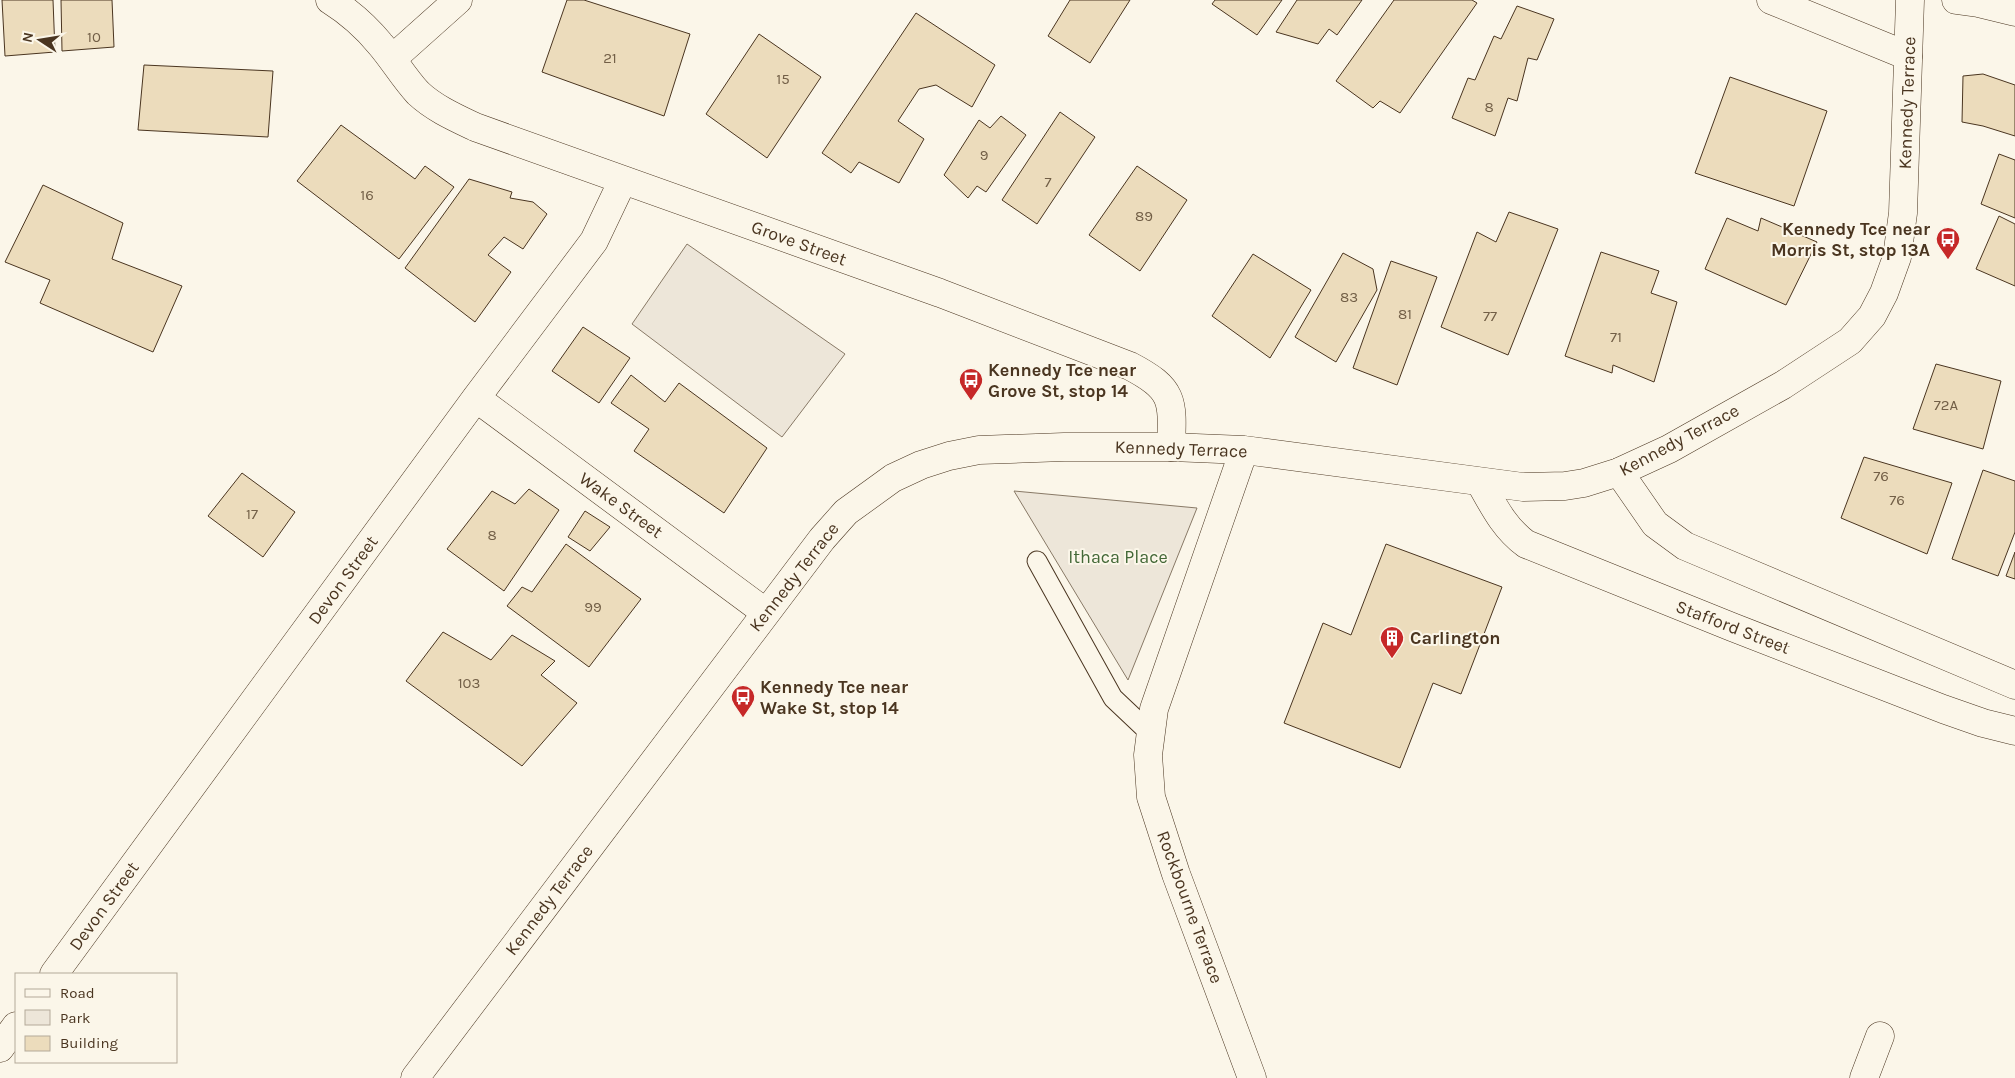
<svg xmlns="http://www.w3.org/2000/svg" width="2015" height="1078" viewBox="0 0 2015 1078" font-family="Karla,sans-serif">
  <rect width="100%" height="100%" fill="#fbf6e9"/>
  <path fill="#ede6d9" stroke="#887966" d="M 687,244 L 845,354 L 782,437 L 632,324 Z
    M 1014,491 L 1197,508 L 1128,680 Z"/>
  <path fill="#ecdcbc" stroke="#4a3520" d="M 2,0 L 53,0 L 55,52 L 5,56 Z
    M 61,0 L 112,0 L 114,47 L 62,51 Z
    M 567,0 L 584,0 L 690,34 L 664,116 L 542,72 Z
    M 1070,0 L 1130,0 L 1090,63 L 1048,36 Z
    M 1215,0 L 1282,0 L 1257,35 L 1212,4 Z
    M 1297,0 L 1362,0 L 1337,35 L 1329,29 L 1318,44 L 1276,32 Z
    M 1394,0 L 1472,0 L 1477,3 L 1400,113 L 1380,101 L 1373,108 L 1336,81 Z
    M 1517,6 L 1554,19 L 1537,60 L 1528,58 L 1517,101 L 1508,98 L 1495,136 L 1452,118 L 1468,78 L 1475,80 L 1494,36 L 1501,39 Z
    M 916,13 L 995,65 L 972,107 L 936,85 L 919,89 L 898,121 L 924,139 L 899,183 L 859,162 L 851,173 L 822,153 Z
    M 759,34 L 821,77 L 767,158 L 706,114 Z
    M 144,65 L 273,71 L 268,137 L 138,130 Z
    M 1983,74 L 2015,85 L 2015,136 L 1983,126 L 1962,122 L 1963,76 Z
    M 1730,77 L 1827,111 L 1794,206 L 1695,173 Z
    M 1060,112 L 1095,137 L 1037,224 L 1002,200 Z
    M 1001,116 L 1026,135 L 986,192 L 977,186 L 968,198 L 944,175 L 979,120 L 990,128 Z
    M 341,125 L 415,179 L 425,166 L 454,187 L 399,259 L 297,181 Z
    M 1999,154 L 2015,160 L 2015,218 L 1981,204 Z
    M 1137,166 L 1187,200 L 1140,271 L 1089,235 Z
    M 469,179 L 512,192 L 510,198 L 533,202 L 547,214 L 523,249 L 504,237 L 488,255 L 511,272 L 475,322 L 405,268 Z
    M 43,185 L 123,223 L 112,259 L 182,286 L 153,352 L 40,303 L 50,280 L 5,262 Z
    M 1509,212 L 1558,229 L 1508,355 L 1441,327 L 1477,232 L 1496,242 Z
    M 1999,216 L 2015,224 L 2015,286 L 1976,269 Z
    M 1727,218 L 1758,231 L 1761,218 L 1817,242 L 1786,305 L 1705,269 Z
    M 1601,252 L 1659,271 L 1651,293 L 1677,302 L 1654,382 L 1613,365 L 1612,373 L 1565,356 Z
    M 1343,253 L 1373,269 L 1377,290 L 1336,362 L 1295,337 Z
    M 1253,254 L 1311,290 L 1270,358 L 1212,316 Z
    M 1391,261 L 1437,277 L 1397,385 L 1353,368 Z
    M 583,327 L 630,358 L 599,403 L 552,371 Z
    M 1936,364 L 2001,381 L 1983,449 L 1913,429 Z
    M 631,375 L 665,402 L 679,383 L 767,448 L 724,513 L 634,451 L 649,429 L 611,403 Z
    M 1864,457 L 1952,483 L 1927,554 L 1841,518 Z
    M 1983,470 L 2015,481 L 2015,532 L 1998,576 L 1952,559 Z
    M 242,473 L 295,512 L 263,557 L 208,516 Z
    M 529,489 L 559,510 L 504,591 L 447,549 L 492,491 L 515,504 Z
    M 585,511 L 610,527 L 590,551 L 568,537 Z
    M 566,544 L 641,599 L 589,667 L 507,606 L 522,587 L 532,592 Z
    M 1386,544 L 1502,587 L 1461,694 L 1433,683 L 1400,768 L 1284,723 L 1323,623 L 1351,635 Z
    M 2015,552 L 2015,579 L 2006,576 Z
    M 443,632 L 491,660 L 512,635 L 555,661 L 541,675 L 577,703 L 522,766 L 406,681 Z"/>
  <g fill="none" stroke-linecap="round" stroke-linejoin="round">
    <g stroke="#4a3520" stroke-width="21">
      <path id="lane" d="M 1037,561 L 1113,698 L 1150,733"/>
    </g>
    <g stroke="#4a3520" stroke-width="29">
      <path id="street" d="M 330,0 C 349,12 366,27 380,44 C 393,59 404,78 418,93 C 434,108 454,117 475,127 L 940,293 L 1130,366 C 1174,389 1173,400 1171,447
        M 1771,0 L 1908,56
        M 1956,0 L 1978,3 L 2015,12
        M 392,59 L 458,0
        M 476,398 L 765,612
        M 1619,472 L 1655,524 L 1685,546 L 2015,685
        M 1480,482 C 1493,505 1504,528 1526,544 L 1732,627 L 1943,709 L 1983,723 L 2015,731
        M 54,974 L 476,398 L 594,241 L 623,180
        M 0,1048 L 16,1026
        M 1864,1078 L 1880,1036"/>
    </g>
    <g stroke="#4a3520" stroke-width="29">
      <path id="secondary" d="M 1244,450 L 1154,709 L 1148,755 L 1151,797 L 1176,874 L 1252,1078
        M 415,1078 L 822,539 L 846,512 L 893,478 L 921,465 L 949,456 L 979,450 L 1064,447 L 1171,447 L 1244,450 L 1523,487 L 1565,486 L 1584,483 L 1619,472 L 1669,449 L 1783,385 L 1850,341 L 1872,316 L 1884,293 L 1897,257 L 1903,213 L 1910,0"/>
    </g>
    <use href="#lane" stroke="#fbf6e9" stroke-width="19"/>
    <use href="#street" stroke="#fbf6e9" stroke-width="28"/>
    <use href="#secondary" stroke="#fbf6e9" stroke-width="28"/>
  </g>
  <defs>
    <g id="bus-pin" transform="scale(1.25)"><path d="M0 17L-7.5 6A9.5 9.5 0 1 1 7.5 6Z" fill="#c62828" stroke="#fbf6e9"/><path d="M-5-6H5V4H4V6H2V4H-2V6H-4V4H-5ZM-3.5-4V0h7V-4ZM-3.5 1.2v1.5H-2V1.2ZM2 1.2v1.5H3.5V1.2Z" fill="#fff"/></g>
    <g id="building-pin" transform="scale(1.25)"><path d="M0 17L-7.5 6A9.5 9.5 0 1 1 7.5 6Z" fill="#c62828" stroke="#fbf6e9"/><path d="M-4-6H4V6H1V3H-1V6H-4ZM-2.5-4.3h1.7v1.8h-1.7ZM.8-4.3h1.7v1.8H.8ZM-2.5-1h1.7V.8h-1.7ZM.8-1h1.7V.8H.8Z" fill="#fff"/></g>
  </defs>
  <g fill-rule="evenodd">
    <use href="#bus-pin" x="1948" y="239"/>
    <use href="#bus-pin" x="971" y="380"/>
    <use href="#building-pin" x="1392" y="638"/>
    <use href="#bus-pin" x="743" y="697"/>
  </g>
  <g text-anchor="middle" dominant-baseline="central" stroke-width="4" stroke-linejoin="round" paint-order="stroke">
    <g font-size="15" fill="#725f47">
      <text x="94" y="37">10</text>
      <text x="610" y="58">21</text>
      <text x="783" y="79">15</text>
      <text x="1489" y="107">8</text>
      <text x="984" y="155">9</text>
      <text x="1048" y="182">7</text>
      <text x="367" y="195">16</text>
      <text x="1144" y="216">89</text>
      <text x="1349" y="297">83</text>
      <text x="1405" y="314">81</text>
      <text x="1490" y="316">77</text>
      <text x="1616" y="337">71</text>
      <text x="1946" y="405">72A</text>
      <text x="1881" y="476">76</text>
      <text x="1897" y="500">76</text>
      <text x="252" y="514">17</text>
      <text x="492" y="535">8</text>
      <text x="593" y="607">99</text>
      <text x="469" y="683">103</text>
    </g>
    <g font-size="18" fill="#4a3520" stroke="#fbf6e9">
      <text transform="translate(1907 103) rotate(-88)">Kennedy Terrace</text>
      <text transform="translate(799 243) rotate(20)">Grove Street</text>
      <text transform="translate(1679 440) rotate(-28)">Kennedy Terrace</text>
      <text transform="translate(1181 449) rotate(2)">Kennedy Terrace</text>
      <text transform="translate(621 505) rotate(36)">Wake Street</text>
      <text transform="translate(794 577) rotate(-52)">Kennedy Terrace</text>
      <text transform="translate(343 580) rotate(-54)">Devon Street</text>
      <text transform="translate(1733 627) rotate(21)">Stafford Street</text>
      <text transform="translate(549 900) rotate(-53)">Kennedy Terrace</text>
      <text transform="translate(104 906) rotate(-54)">Devon Street</text>
      <text transform="translate(1190 907) rotate(70)">Rockbourne Terrace</text>
    </g>
    <g font-size="18" font-weight="bold" fill="#4a3520" stroke="#fbf6e9" text-anchor="start">
      <text x="1930" y="229" text-anchor="end">Kennedy Tce near<tspan x="1930" dy="21">Morris St, stop 13A</tspan></text>
      <text x="988" y="370">Kennedy Tce near<tspan x="988" dy="21">Grove St, stop 14</tspan></text>
      <text x="1410" y="638">Carlington</text>
      <text x="760" y="687">Kennedy Tce near<tspan x="760" dy="21">Wake St, stop 14</tspan></text>
    </g>
    <g font-size="18" fill="#436837" stroke="#fbf6e9">
      <text x="1118" y="557">Ithaca Place</text>
    </g>
  </g>
  <rect x="15" y="973" width="162" height="90" fill="#fbf6e9" stroke="#b4a999"/>
  <rect x="25" y="989" width="25" height="8" fill="#fbf6e9" stroke="#b4a999"/>
  <text x="60" y="998" font-size="15" fill="#4a3520">Road</text>
  <rect x="25" y="1010" width="25" height="15" fill="#ede6d9" stroke="#b4a999"/>
  <text x="60" y="1023" font-size="15" fill="#4a3520">Park</text>
  <rect x="25" y="1036" width="25" height="15" fill="#ecdcbc" stroke="#b4a999"/>
  <text x="60" y="1048" font-size="15" fill="#4a3520">Building</text>
  <g transform="translate(40 40) rotate(282)" stroke="#fbf6e9" stroke-width="4" paint-order="stroke">
  <path d="M0-4L9 19L0 12L-9 19Z" fill="#4a3520"/>
  <text y="-8" font-size="14" font-weight="bold" text-anchor="middle" fill="#4a3520">N</text>
  </g>
</svg>
